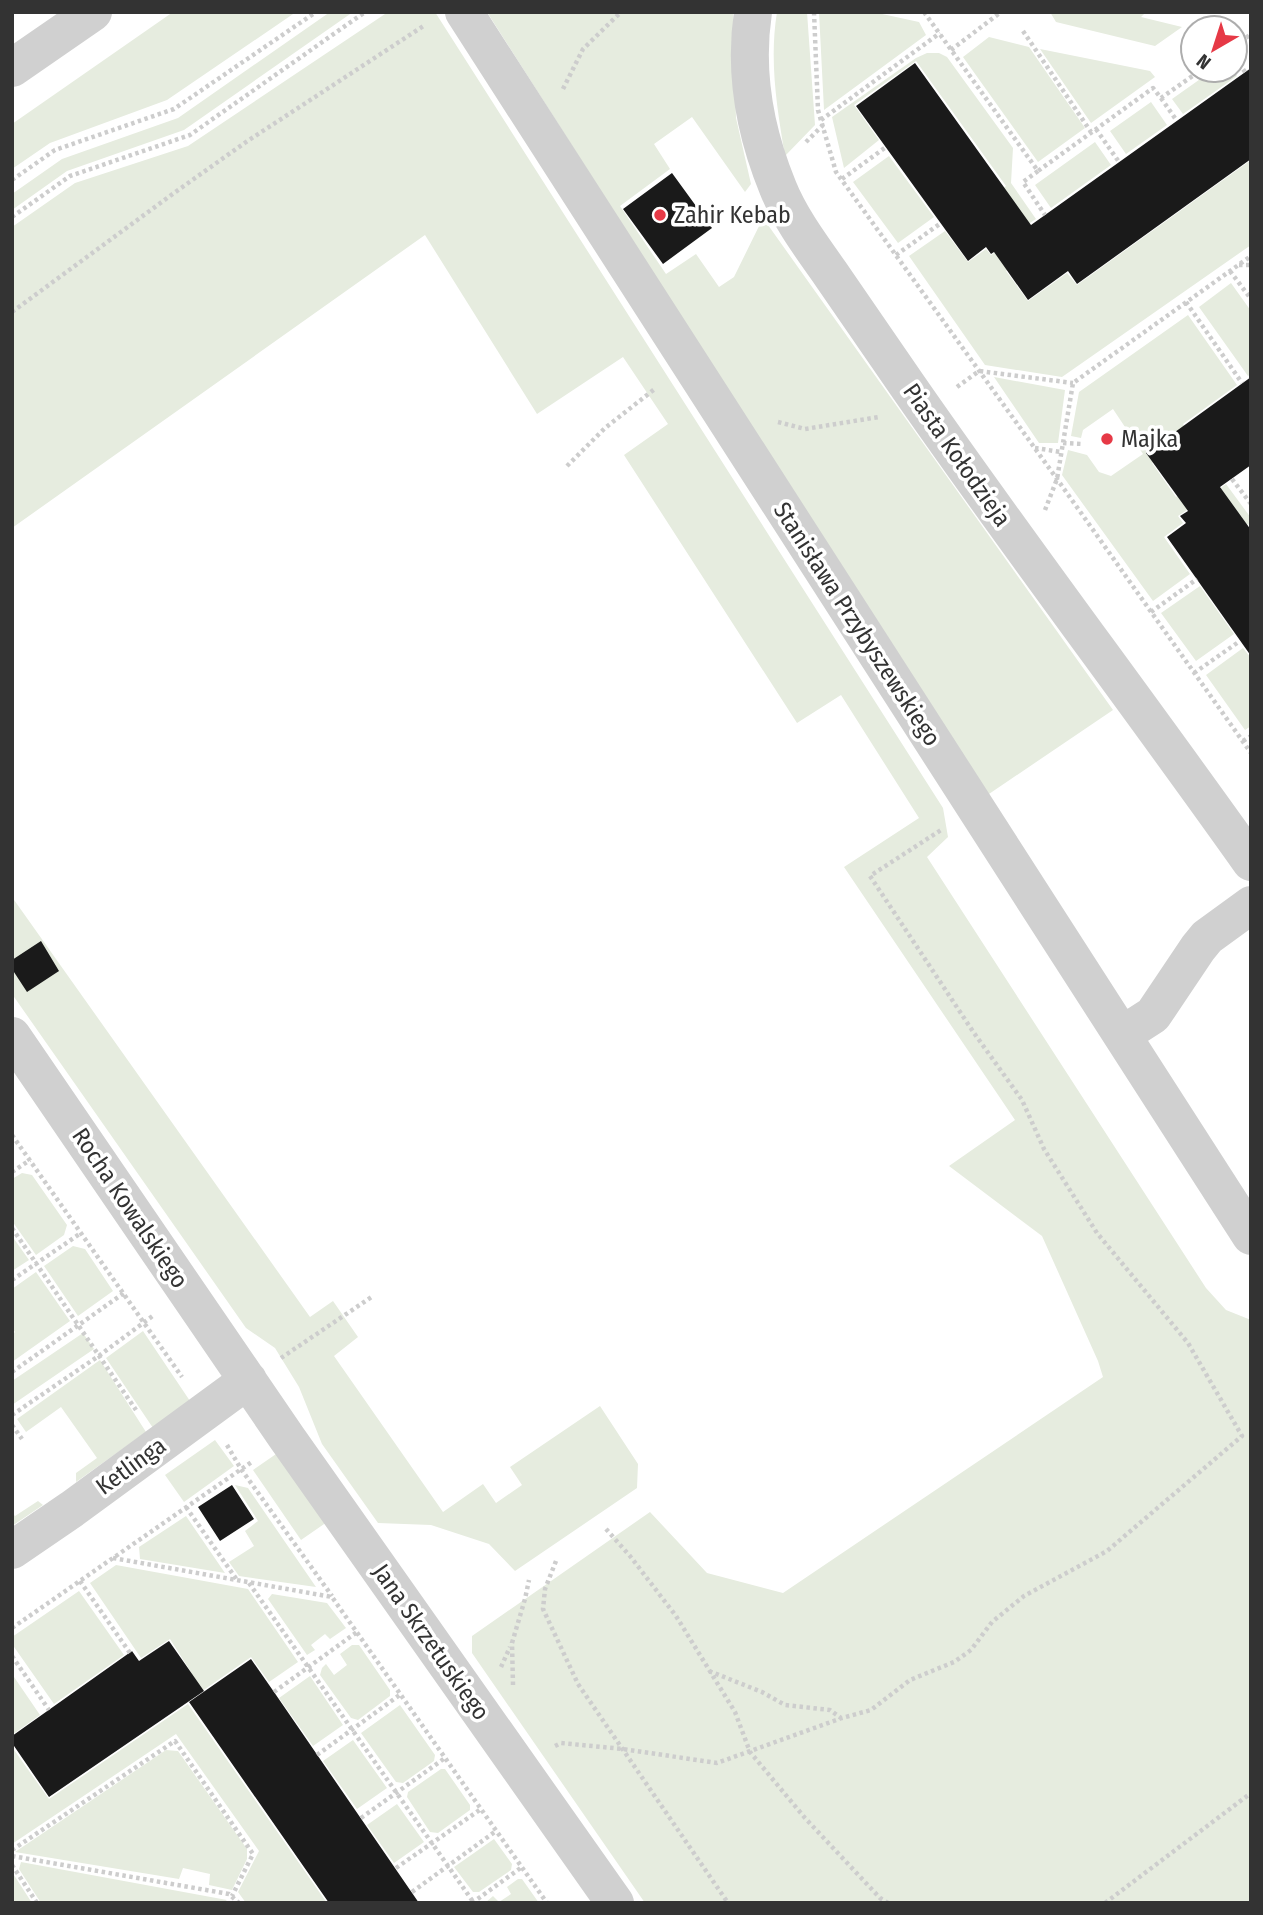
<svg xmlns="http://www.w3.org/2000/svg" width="1263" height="1915" viewBox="0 0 1263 1915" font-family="'Fira Sans Condensed',sans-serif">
  <rect width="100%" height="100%" fill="#fff"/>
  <path fill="#e6ecdf" d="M 173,12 L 296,12 L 167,100 L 50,143 L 12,169 L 12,124 Z
    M 330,12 L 353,12 L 184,130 L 67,171 L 12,210 L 12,194 L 62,159 L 178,118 Z
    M 388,12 L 435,12 L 943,808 L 948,837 L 927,857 L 1206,1288 L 1226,1310 L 1251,1320 L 1251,1903 L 645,1903 L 472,1653 L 472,1636 L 650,1512 L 707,1573 L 783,1593 L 1103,1377 L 1098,1361 L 1042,1236 L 949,1166 L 1015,1120 L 844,867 L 919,818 L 841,695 L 797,723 L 624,455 L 668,424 L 623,357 L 537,414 L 425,235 L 12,528 L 12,227 L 75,183 L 188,146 Z
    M 487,12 L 733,12 L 736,118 L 751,184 L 745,192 L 692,117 L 654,144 L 670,169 L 620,206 L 666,274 L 696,254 L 719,287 L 734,277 L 763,218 L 1113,710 L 986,796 Z
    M 777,12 L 807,12 L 815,125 L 785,156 C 777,108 769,61 777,12 Z
    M 819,12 L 873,12 L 919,22 L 926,35 L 824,110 Z
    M 1050,12 L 1146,12 L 1141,17 L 1182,27 L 1155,46 L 1056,22 Z
    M 989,37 L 1029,47 L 1085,128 L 1038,162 L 963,57 Z
    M 1040,49 L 1150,71 L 1155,77 L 1091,123 Z
    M 927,53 L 939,53 L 947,57 L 1013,148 L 1011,183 L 1036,219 L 1022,228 L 997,194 L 1006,186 L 916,61 L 854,105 L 879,140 L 844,168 L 832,117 L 916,58 Z
    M 1213,70 L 1233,70 L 1237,76 L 1183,114 L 1172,99 Z
    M 1151,102 L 1167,125 L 1126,154 L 1110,131 Z
    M 1095,142 L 1111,165 L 1051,208 L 1035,185 Z
    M 889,156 L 934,217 L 898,243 L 853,182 Z
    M 1251,160 L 1251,245 L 1062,377 L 985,365 L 909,256 L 945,231 L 968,262 L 986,249 L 991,255 L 1001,249 L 1013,265 L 1006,271 L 1028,301 L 1067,273 L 1077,285 Z
    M 1231,283 L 1251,311 L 1251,374 L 1248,376 L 1199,307 Z
    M 1188,315 L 1237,385 L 1183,424 L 1190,436 L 1152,463 L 1176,497 L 1183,492 L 1193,506 L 1178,516 L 1183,523 L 1164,537 L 1190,574 L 1153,601 L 1062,475 L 1068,450 L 1087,455 L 1099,472 L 1111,476 L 1143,454 L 1113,409 L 1083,430 L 1081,438 L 1071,436 L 1079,392 Z
    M 994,377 L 1065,390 L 1058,443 L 1039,443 Z
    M 1226,484 L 1251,518 L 1251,527 L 1248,524 L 1238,532 L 1211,495 Z
    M 1200,586 L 1234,634 L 1196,661 L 1161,613 Z
    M 1243,648 L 1251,658 L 1251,726 L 1245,730 L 1206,675 Z
    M 12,897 L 310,1317 L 333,1301 L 358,1337 L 334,1356 L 443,1512 L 483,1484 L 496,1503 L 522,1485 L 510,1467 L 600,1406 L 638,1464 L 637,1488 L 515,1571 L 489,1544 L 431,1525 L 378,1523 L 322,1444 L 299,1387 L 275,1348 L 246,1328 L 12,994 Z
    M 22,1173 L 32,1175 L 67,1225 L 64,1235 L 36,1255 L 12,1221 L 12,1179 Z
    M 12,1236 L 29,1260 L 12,1271 Z
    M 73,1246 L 85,1249 L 113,1291 L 78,1316 L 44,1266 Z
    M 36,1272 L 70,1321 L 12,1362 L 12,1335 L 15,1332 L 12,1328 L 12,1289 Z
    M 143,1331 L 190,1401 L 153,1428 L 106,1358 Z
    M 83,1333 L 94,1349 L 12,1405 L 12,1381 Z
    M 100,1360 L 146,1432 L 76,1482 L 76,1473 L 97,1458 L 61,1407 L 26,1432 L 17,1419 Z
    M 215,1440 L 234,1466 L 184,1502 L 165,1475 Z
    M 279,1452 L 327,1522 L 301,1540 L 253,1470 Z
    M 235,1485 L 248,1488 L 316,1587 L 239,1576 L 229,1562 L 254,1546 L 245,1531 L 258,1521 Z
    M 38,1501 L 43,1505 L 12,1526 L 12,1513 L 15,1516 Z
    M 186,1516 L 225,1573 L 140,1559 L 139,1547 Z
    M 116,1565 L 248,1589 L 298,1662 L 269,1682 L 251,1657 L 198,1694 L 191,1672 L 170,1639 L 141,1658 L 90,1583 Z
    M 79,1591 L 124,1655 L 54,1704 L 12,1644 L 12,1637 Z
    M 272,1594 L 327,1603 L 346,1628 L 330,1639 L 325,1634 L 311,1645 L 315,1650 L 307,1655 L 268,1599 Z
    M 352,1645 L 359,1645 L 390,1690 L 390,1696 L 358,1720 L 351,1718 L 320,1675 L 322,1668 L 326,1664 L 334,1675 L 347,1665 L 340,1654 Z
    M 12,1674 L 40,1715 L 12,1735 Z
    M 310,1676 L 343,1725 L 313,1746 L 279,1698 Z
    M 188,1704 L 327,1903 L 246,1903 L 238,1892 L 259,1851 L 176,1734 L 12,1844 L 12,1747 L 49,1799 Z
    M 400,1705 L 435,1755 L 434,1761 L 403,1783 L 396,1782 L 361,1733 Z
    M 353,1740 L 387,1788 L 357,1809 L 323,1761 Z
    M 166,1750 L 178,1751 L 247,1849 L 247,1859 L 232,1890 L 209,1885 L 210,1874 L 183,1868 L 179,1879 L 15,1852 Z
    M 441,1769 L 445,1769 L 470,1805 L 470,1810 L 438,1833 L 430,1832 L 407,1797 L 408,1792 Z
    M 397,1804 L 424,1842 L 394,1863 L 367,1825 Z
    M 494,1839 L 512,1864 L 511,1870 L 479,1892 L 473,1892 L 454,1867 Z
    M 21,1862 L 227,1900 L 223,1903 L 41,1903 L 19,1869 Z
    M 12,1872 L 32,1903 L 12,1903 Z
    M 518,1879 L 522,1879 L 539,1903 L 485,1903 L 493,1896 L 499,1902 L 511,1894 L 507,1887 Z"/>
  <path fill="#1a1a1a" d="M 915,63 L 1031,225 L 1251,68 L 1251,159 L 1077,284 L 1068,271 L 1028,300 L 994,252 L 991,254 L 986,247 L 968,261 L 856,106 Z
    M 672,173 L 712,228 L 663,264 L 623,209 Z
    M 1251,377 L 1251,465 L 1220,487 L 1251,530 L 1251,656 L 1167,537 L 1186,523 L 1180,516 L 1188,511 L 1146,453 Z
    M 41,941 L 59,971 L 27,992 L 12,969 L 12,960 Z
    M 232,1485 L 254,1519 L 220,1541 L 198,1507 Z
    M 169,1641 L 204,1691 L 49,1797 L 12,1743 L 12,1736 L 132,1651 L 139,1661 Z
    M 251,1659 L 274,1692 L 419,1903 L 329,1903 L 189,1702 Z"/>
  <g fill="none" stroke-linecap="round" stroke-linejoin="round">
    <path stroke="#cdcdcd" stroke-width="4.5" stroke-dasharray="3.5 3.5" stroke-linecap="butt" d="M 814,12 L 818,110 L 836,172 L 1057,479 L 1251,753
      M 924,12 L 1038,171 L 1153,88 L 1161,98 L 1201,70
      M 1023,31 L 1091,132
      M 1235,46 L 1251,34
      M 951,50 L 1001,12
      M 1235,58 L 1245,72
      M 563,89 L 583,49 L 621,12
      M 1161,98 L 1177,121
      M 821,120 L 940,33
      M 1096,129 L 1119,162
      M 806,142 L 823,125
      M 1038,171 L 1023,182 L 1045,215
      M 842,179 L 886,147
      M 12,180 L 55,150 L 174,109 L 316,12
      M 12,217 L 70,176 L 190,135 L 365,12
      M 896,255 L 941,223
      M 1239,265 L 1251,265
      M 1230,271 L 1251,299
      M 1186,302 L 1242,383
      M 12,312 L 174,193 L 246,142 L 425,25
      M 957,387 L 979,371 L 1073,383
      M 778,422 L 805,429 L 879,417
      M 1063,443 L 1083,444
      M 1035,448 L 1061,452
      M 567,466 L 605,428 L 656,388
      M 1232,479 L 1251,504
      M 1045,510 L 1057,479 L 1073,383 L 1251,256
      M 1151,612 L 1197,579
      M 1194,673 L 1240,641
      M 1243,741 L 1251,736
      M 12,1135 L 182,1377
      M 12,1172 L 30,1160
      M 12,1228 L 136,1410
      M 12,1280 L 81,1233
      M 281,1358 L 373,1296
      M 12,1372 L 124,1293
      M 12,1415 L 100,1355 L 154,1315
      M 12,1425 L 22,1439
      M 227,1445 L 241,1469 L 332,1596
      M 186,1507 L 237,1580
      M 606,1529 L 630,1556 L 676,1616 L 735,1712 L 750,1752 L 805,1818 L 880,1898 L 888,1903
      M 113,1558 L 332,1597 L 547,1903
      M 556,1561 L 545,1589 L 543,1609 L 578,1684 L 728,1903
      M 80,1581 L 130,1653
      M 249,1583 L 474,1903
      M 12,1628 L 253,1461
      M 12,1656 L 49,1710
      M 501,1667 L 510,1647
      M 709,1671 L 762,1692 L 785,1705 L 830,1710 L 841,1718
      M 513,1685 L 512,1643 L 525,1599 L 529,1580
      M 274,1692 L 357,1632
      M 555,1746 L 561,1743 L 623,1749 L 717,1763 L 842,1718 L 871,1710 L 910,1680 L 954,1662 L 971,1650 L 992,1622 L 1024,1596 L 1107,1551 L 1242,1436 L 1188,1343 L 1097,1233 L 1044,1149 L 1022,1100 L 974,1033 L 870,876 L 941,830
      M 317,1755 L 401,1694
      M 361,1818 L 445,1758
      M 12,1850 L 175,1741 L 253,1854 L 232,1896
      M 12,1856 L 229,1894 L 239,1903
      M 12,1865 L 37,1903
      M 396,1868 L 481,1809
      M 412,1892 L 496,1831
      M 472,1903 L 522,1867
      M 1105,1903 L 1251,1793"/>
    <path stroke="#d0d0d0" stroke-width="38" d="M 464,12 L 1251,1236
      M 753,12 C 744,72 755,132 778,188 C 790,218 811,246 830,273 C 855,309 880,346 905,382 C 1017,544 1137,701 1251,862
      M 12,68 L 93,12
      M 1122,1035 L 1153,1015 L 1198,948 L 1207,937 L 1251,905
      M 12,1036 L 287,1438 L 615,1903
      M 12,1550 L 72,1509 L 248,1380"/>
  </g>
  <g fill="#e63946" stroke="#fff" stroke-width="2.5">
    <circle cx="660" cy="215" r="7"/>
    <circle cx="1107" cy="439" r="7"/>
  </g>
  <g text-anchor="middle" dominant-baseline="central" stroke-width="7" stroke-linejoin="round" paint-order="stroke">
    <g font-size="24" fill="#333" stroke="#fff" text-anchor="start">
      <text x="674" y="215">Zahir Kebab</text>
      <text x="1121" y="439">Majka</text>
    </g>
    <g font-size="24" fill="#333" stroke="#fff">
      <text transform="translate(957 455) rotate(55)">Piasta Kołodzieja</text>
      <text transform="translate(857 624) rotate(57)">Stanisława Przybyszewskiego</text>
      <text transform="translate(130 1208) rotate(56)">Rocha Kowalskiego</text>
      <text transform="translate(131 1466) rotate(-36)">Ketlinga</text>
      <text transform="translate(431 1642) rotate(55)">Jana Skrzetuskiego</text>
    </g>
  </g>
  <rect width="1263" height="1915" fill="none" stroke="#333333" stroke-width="28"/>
  <g transform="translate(1214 49) rotate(219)"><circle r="33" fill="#ffffff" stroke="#adadad" stroke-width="2"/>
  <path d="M0-5L12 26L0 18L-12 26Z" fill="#e63946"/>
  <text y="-10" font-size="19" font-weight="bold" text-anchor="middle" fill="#333333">N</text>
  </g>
</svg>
